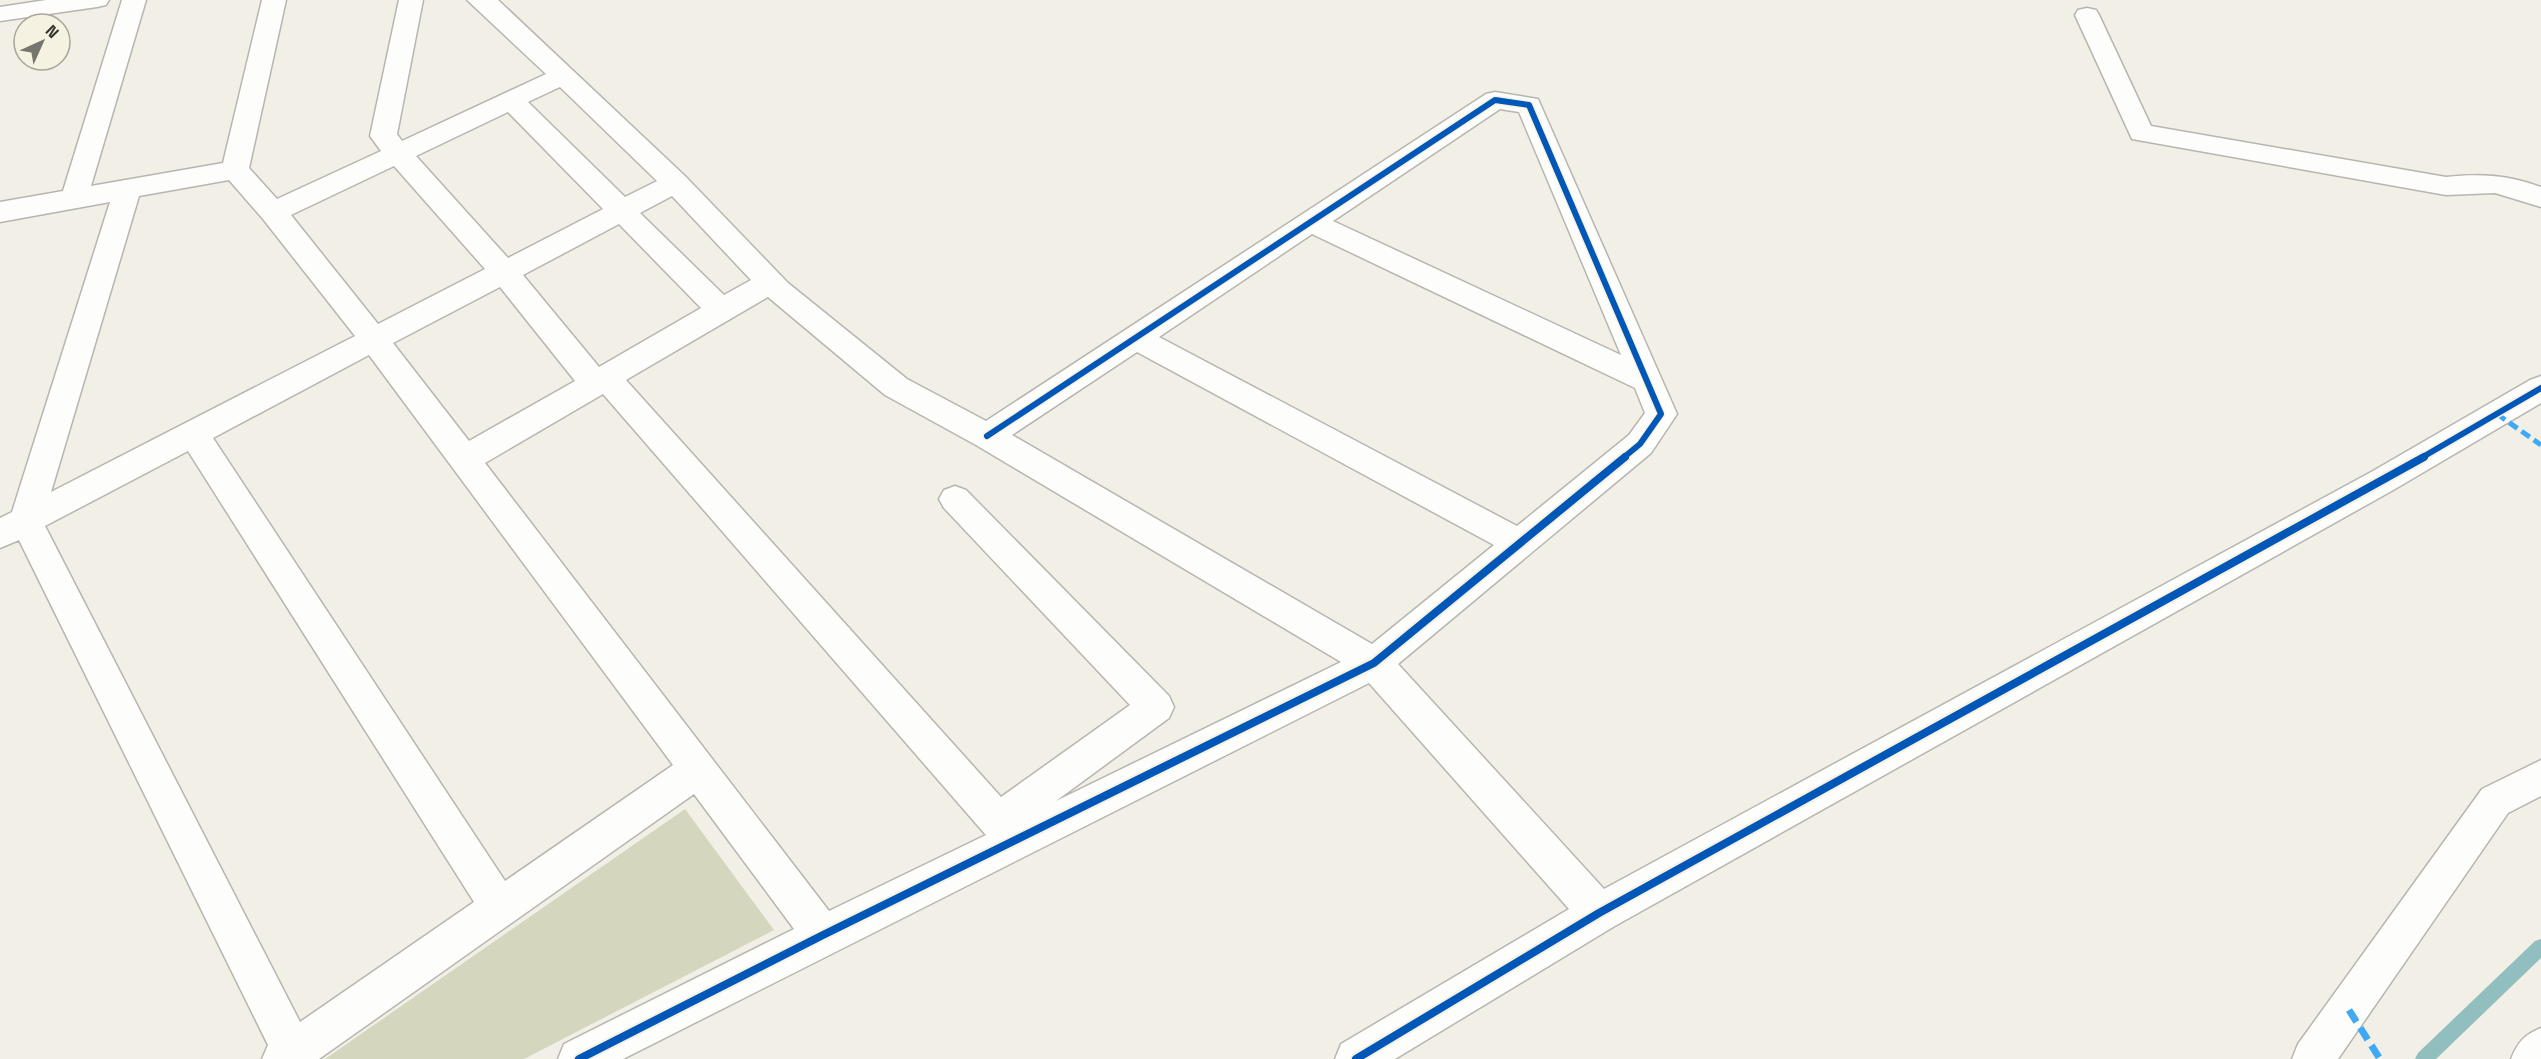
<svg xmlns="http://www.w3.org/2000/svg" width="2541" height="1059" viewBox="0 0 2541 1059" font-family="'Space Grotesk',sans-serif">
  <rect width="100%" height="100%" fill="#f2efe7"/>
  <path fill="#d5d6be" d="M 685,809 L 774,930 L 524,1059 L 325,1059 Z"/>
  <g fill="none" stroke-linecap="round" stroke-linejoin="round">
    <path fill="#91bebe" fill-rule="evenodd" d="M 2541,939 L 2541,958 L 2436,1059 L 2415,1059 L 2418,1053 L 2535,941 Z"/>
    <g stroke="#b7b5af" stroke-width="3">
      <path id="minor" d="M 46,0 L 109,0 L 106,5 L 97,7 L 0,21 L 0,7 Z
        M 122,0 L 146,0 L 91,186 L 223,163 L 262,0 L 286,0 L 249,168 L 277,199 L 381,151 L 370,136 L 399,0 L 423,0 L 397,134 L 402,141 L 546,74 L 467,0 L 498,0 L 685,176 L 788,283 L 907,379 L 986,421 L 1486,94 L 1495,92 L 1538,99 L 1677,414 L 1651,453 L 1398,664 L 1604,889 L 2373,471 L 2530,380 L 2541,376 L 2541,403 L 2395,489 L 1613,927 L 1395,1059 L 1335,1059 L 1341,1044 L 1569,909 L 1369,683 L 623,1059 L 558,1059 L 564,1044 L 794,929 L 694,794 L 319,1059 L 262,1059 L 268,1045 L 19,540 L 0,548 L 0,518 L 12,512 L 110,202 L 0,222 L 0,202 L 63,191 ZM 560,87 L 657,181 L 625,197 L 528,102 ZM 1500,109 L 1519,112 L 1621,355 L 1333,221 ZM 508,112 L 603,209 L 508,258 L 416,156 ZM 394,166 L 485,269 L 378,324 L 291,215 ZM 229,180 L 263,219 L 355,336 L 51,492 L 139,196 ZM 672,196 L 751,280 L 724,295 L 640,213 ZM 619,224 L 701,308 L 599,367 L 523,275 ZM 1312,234 L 1635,388 L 1645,413 L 1629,435 L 1517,526 L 1159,337 ZM 500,287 L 575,381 L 469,441 L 393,343 ZM 768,297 L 885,395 L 976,445 L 1341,662 L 1056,801 L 1169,718 L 1174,707 L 1169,696 L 966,490 L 955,486 L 944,490 L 939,499 L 944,508 L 1130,705 L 1001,797 L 626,380 ZM 1137,352 L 1494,545 L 1372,644 L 1012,435 ZM 369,355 L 673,765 L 505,881 L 213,438 ZM 603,394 L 985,834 L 986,835 L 829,911 L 485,463 ZM 188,451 L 474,902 L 300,1022 L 45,526 Z
        M 2087,8 L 2096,10 L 2099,15 L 2151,126 L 2446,177 C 2480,173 2509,175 2541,187 L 2541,207 L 2495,193 L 2446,195 L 2132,139 L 2075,15 L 2078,10 Z
        M 2541,760 L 2541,796 L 2508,813 L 2338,1059 L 2292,1059 L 2298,1044 L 2482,789 Z
        M 2541,1028 L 2541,1059 L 2511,1059 C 2518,1042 2524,1035 2541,1028 Z"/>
    </g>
    <use href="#minor" fill="#fdfdfb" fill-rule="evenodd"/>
    <path stroke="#3fa9f5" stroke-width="5" stroke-dasharray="10 5" stroke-linecap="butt" d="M 2497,414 L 2541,445"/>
    <path stroke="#3fa9f5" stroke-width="7" stroke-dasharray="14 7" stroke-linecap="butt" d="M 2349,1010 L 2380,1059"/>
    <g stroke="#f6f2e2" stroke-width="9">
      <path id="cycleway-far1" d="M 987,436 L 1495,100 L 1529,105 L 1661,414 L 1640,444 L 1623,458
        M 2421,458 L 2541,388"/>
    </g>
    <g stroke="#f6f2e2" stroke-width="12">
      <path id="cycleway" d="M 579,1059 L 823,935 L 1374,663 L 1625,457
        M 1356,1059 L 1599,913 L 2424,457"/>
    </g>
    <use href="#cycleway-far1" stroke="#0057b8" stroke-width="6"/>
    <use href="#cycleway" stroke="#0057b8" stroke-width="8"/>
  </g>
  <g transform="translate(42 42) rotate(45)"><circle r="28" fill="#f6f2e2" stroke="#a8a69a" stroke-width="1.5"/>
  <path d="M0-4.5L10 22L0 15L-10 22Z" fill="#76756e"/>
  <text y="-9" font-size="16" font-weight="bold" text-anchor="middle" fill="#34332d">N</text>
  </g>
</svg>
